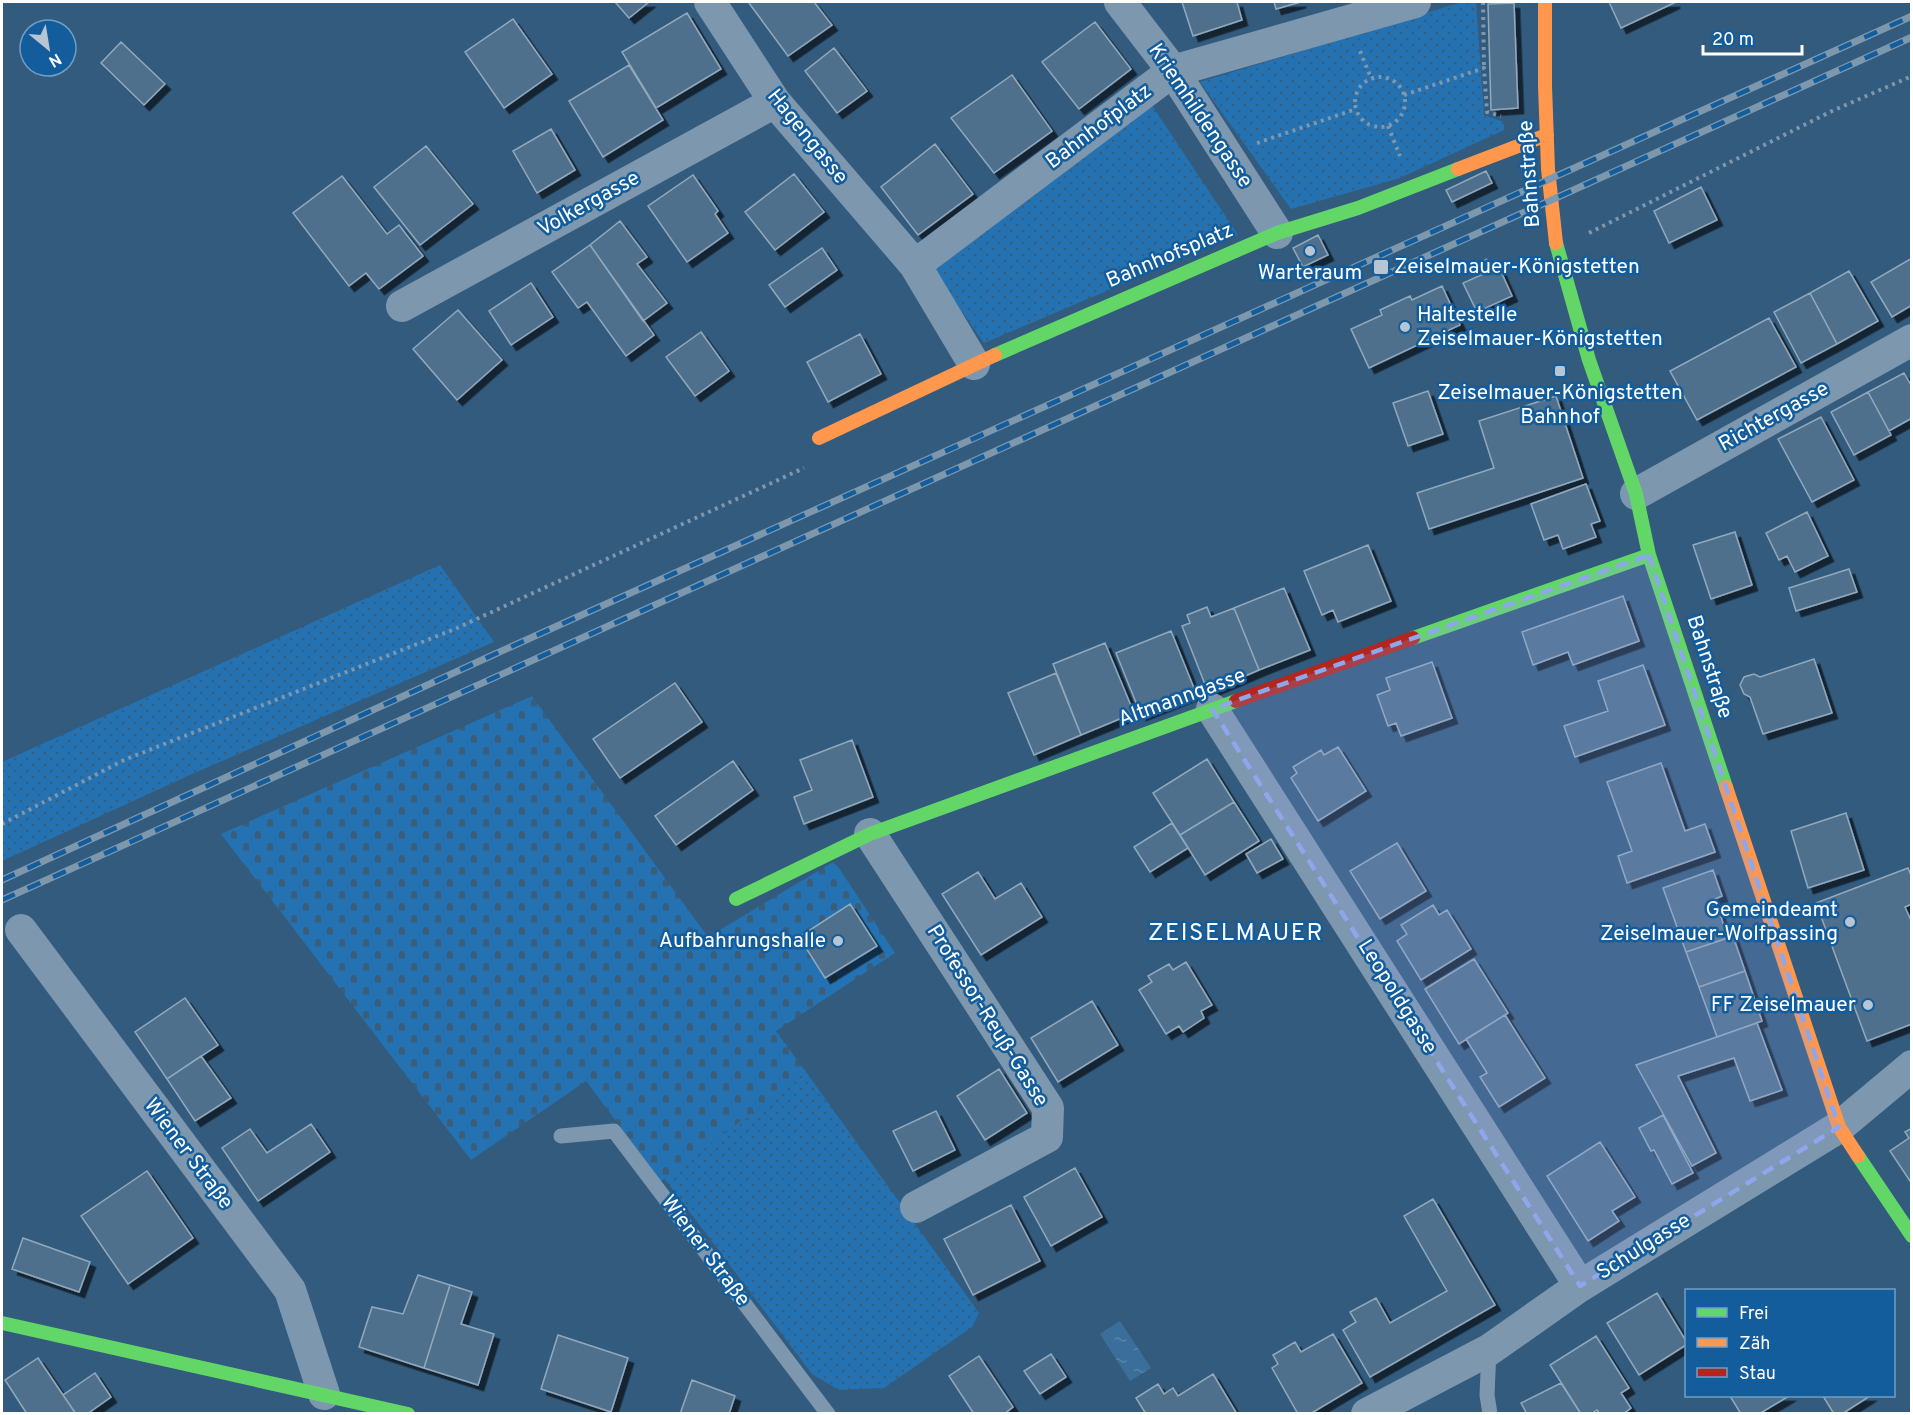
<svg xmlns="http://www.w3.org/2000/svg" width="1913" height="1415" viewBox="0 0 1913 1415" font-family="Overpass,sans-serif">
  <defs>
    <pattern id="green-dots" width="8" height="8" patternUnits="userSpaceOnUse" patternTransform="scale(1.5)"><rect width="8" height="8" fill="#2472b2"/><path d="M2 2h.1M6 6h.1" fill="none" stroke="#3a5d7a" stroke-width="1.8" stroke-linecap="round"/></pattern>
    <pattern id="cemetery-stones" width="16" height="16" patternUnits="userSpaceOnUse" patternTransform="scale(1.5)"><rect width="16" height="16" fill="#2472b2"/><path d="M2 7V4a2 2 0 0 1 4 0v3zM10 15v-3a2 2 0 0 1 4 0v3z" fill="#3a5d7a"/></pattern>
    <pattern id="water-ripples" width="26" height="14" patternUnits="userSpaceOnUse" patternTransform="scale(1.5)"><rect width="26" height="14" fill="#3b6e9a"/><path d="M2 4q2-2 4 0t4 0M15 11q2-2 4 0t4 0" fill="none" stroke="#5884a9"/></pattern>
    <filter id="shadow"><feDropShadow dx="5.5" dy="5.5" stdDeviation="0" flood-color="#0009"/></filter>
  </defs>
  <rect width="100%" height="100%" fill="#325b7e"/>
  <path fill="url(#green-dots)" d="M 1462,2 L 1476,2 L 1484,115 L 1504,122 L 1504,130 L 1400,178 L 1291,209 L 1200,82 Z
    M 1151,104 L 1238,235 L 984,343 L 931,268 Z
    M 440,565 L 494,642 L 190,775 L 2,861 L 2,762 Z
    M 806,1072 L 979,1313 L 972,1327 L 884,1388 L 839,1390 L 812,1374 L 664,1178 Z"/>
  <path fill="url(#cemetery-stones)" d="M 532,696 L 708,937 L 833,862 L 839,868 L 895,953 L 776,1031 L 806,1072 L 661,1181 L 586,1081 L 471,1160 L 221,834 Z"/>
  <path fill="url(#water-ripples)" d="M 1120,1321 L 1151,1368 L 1130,1381 L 1100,1334 Z"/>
  <path fill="#50708c" stroke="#92a9bc" stroke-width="1.5" filter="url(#shadow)" d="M 615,2 L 649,2 L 629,18 Z
    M 750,2 L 814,2 L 832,25 L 788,56 L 749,3 Z
    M 1182,2 L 1237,2 L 1242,20 L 1193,36 Z
    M 1274,2 L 1301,2 L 1276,9 Z
    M 1609,2 L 1674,2 L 1674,3 L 1621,28 Z
    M 1514,3 L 1518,108 L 1491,110 L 1488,4 Z
    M 687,13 L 721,69 L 656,108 L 622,52 Z
    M 513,19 L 552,74 L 504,108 L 465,52 Z
    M 1095,22 L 1131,69 L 1079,109 L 1042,62 Z
    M 121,42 L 165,84 L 144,105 L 101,63 Z
    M 834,48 L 867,91 L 837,113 L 805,71 Z
    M 629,65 L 663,120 L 603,157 L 569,101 Z
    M 1012,75 L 1052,131 L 994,173 L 951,118 Z
    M 551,129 L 575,170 L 537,193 L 513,151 Z
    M 935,144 L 973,194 L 918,235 L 881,187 Z
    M 426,146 L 473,204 L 420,245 L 374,187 Z
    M 1486,171 L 1492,183 L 1452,202 L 1446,190 Z
    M 794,174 L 824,212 L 775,250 L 745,212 Z
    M 693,175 L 718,211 L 715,214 L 728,233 L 687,262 L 648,206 Z
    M 342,176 L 387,234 L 399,225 L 423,256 L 379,289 L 366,273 L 349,286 L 293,213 Z
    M 1701,187 L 1717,220 L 1669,243 L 1654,211 Z
    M 620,221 L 647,257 L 637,264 L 667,303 L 643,321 L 590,245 Z
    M 1318,235 L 1328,255 L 1303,267 L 1293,248 Z
    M 590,245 L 654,335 L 626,356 L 587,302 L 578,308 L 552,272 Z
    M 822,248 L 837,270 L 785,307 L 769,285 Z
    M 1912,258 L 1912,305 L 1892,317 L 1871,282 Z
    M 1499,267 L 1512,296 L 1477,312 L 1463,283 Z
    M 1849,271 L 1878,321 L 1837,344 L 1810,293 Z
    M 531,283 L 553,317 L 511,345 L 489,311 Z
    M 1442,286 L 1460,325 L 1369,368 L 1351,329 L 1382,315 L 1380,310 L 1410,296 L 1412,300 Z
    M 1810,293 L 1837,344 L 1801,363 L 1774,312 Z
    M 458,310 L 502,360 L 457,400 L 413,349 Z
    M 1769,318 L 1796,367 L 1697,420 L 1670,371 Z
    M 701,332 L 729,371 L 695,396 L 666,357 Z
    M 860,334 L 881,374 L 828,402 L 807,362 Z
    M 1904,373 L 1912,387 L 1912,418 L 1889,431 L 1868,392 Z
    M 1428,391 L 1443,434 L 1408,446 L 1393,403 Z
    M 1868,392 L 1891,435 L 1854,455 L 1831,412 Z
    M 1556,396 L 1583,478 L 1429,529 L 1417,493 L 1494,468 L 1479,421 Z
    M 1821,417 L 1854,480 L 1812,502 L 1778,439 Z
    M 1586,484 L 1600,521 L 1591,524 L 1596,537 L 1563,549 L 1558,535 L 1544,540 L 1531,504 Z
    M 1807,512 L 1828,556 L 1795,572 L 1787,556 L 1779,560 L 1766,533 Z
    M 1735,532 L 1752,585 L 1711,599 L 1693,545 Z
    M 1368,545 L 1391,601 L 1338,622 L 1333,610 L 1322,615 L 1304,571 Z
    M 1849,569 L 1857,592 L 1796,611 L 1789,588 Z
    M 1284,588 L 1310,650 L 1259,670 L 1234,608 Z
    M 1623,596 L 1639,641 L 1573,665 L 1568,652 L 1533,665 L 1522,632 Z
    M 1207,607 L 1211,617 L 1234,608 L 1259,670 L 1208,692 L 1182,626 L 1190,623 L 1187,615 Z
    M 1171,631 L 1196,693 L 1141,715 L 1116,653 Z
    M 1105,643 L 1134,713 L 1081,735 L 1053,664 Z
    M 1814,659 L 1832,713 L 1763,734 L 1750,697 L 1744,694 L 1740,685 L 1744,677 L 1754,674 L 1760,677 Z
    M 1432,662 L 1452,718 L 1401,736 L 1396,723 L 1388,726 L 1377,695 L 1390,690 L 1386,678 Z
    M 1643,665 L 1665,725 L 1575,757 L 1564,726 L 1608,711 L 1598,681 Z
    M 1056,673 L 1081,735 L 1034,755 L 1008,693 Z
    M 675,683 L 702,722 L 620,778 L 593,739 Z
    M 852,740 L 873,797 L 804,824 L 794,797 L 812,790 L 800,760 Z
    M 1338,747 L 1366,791 L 1318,821 L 1291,778 L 1297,773 L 1293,767 L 1321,750 L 1324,755 Z
    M 1207,759 L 1234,802 L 1180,835 L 1153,793 Z
    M 733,761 L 753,790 L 676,845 L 655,816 Z
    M 1661,763 L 1685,831 L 1705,824 L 1715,852 L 1627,883 L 1618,856 L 1632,851 L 1607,782 Z
    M 1234,802 L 1259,841 L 1205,875 L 1180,835 Z
    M 1846,813 L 1864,870 L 1808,888 L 1791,831 Z
    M 1172,823 L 1188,848 L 1150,872 L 1134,847 Z
    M 1271,839 L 1283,859 L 1257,873 L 1246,854 Z
    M 1397,843 L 1426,891 L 1380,919 L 1350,871 Z
    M 1908,868 L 1912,878 L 1912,904 L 1905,907 L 1912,923 L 1912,1024 L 1867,1041 L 1816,903 Z
    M 1713,870 L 1722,896 L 1715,899 L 1728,938 L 1686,952 L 1663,888 Z
    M 978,872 L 995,899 L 1021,883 L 1042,917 L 981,955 L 942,894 Z
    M 850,904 L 877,946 L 825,978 L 799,937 Z
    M 1433,905 L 1439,915 L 1447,910 L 1471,949 L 1421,980 L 1397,941 L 1407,934 L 1401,925 Z
    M 1733,936 L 1745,971 L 1699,987 L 1686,952 Z
    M 1474,959 L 1508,1013 L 1459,1044 L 1425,989 Z
    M 1186,962 L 1212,1005 L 1201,1011 L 1204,1018 L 1183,1032 L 1179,1026 L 1166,1034 L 1139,990 L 1152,982 L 1148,976 L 1169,964 L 1173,970 Z
    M 1745,971 L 1762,1021 L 1717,1037 L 1699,987 Z
    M 185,998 L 218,1045 L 167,1079 L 135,1032 Z
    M 1092,1001 L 1118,1045 L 1058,1082 L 1031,1038 Z
    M 1505,1015 L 1545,1078 L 1499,1107 L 1480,1077 L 1487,1073 L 1466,1039 Z
    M 1757,1023 L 1782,1090 L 1750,1101 L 1734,1058 L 1678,1076 L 1716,1153 L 1692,1166 L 1636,1065 Z
    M 201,1056 L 231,1098 L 195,1121 L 167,1079 Z
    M 999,1069 L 1027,1113 L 985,1140 L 957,1096 Z
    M 936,1111 L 955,1150 L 913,1171 L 893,1131 Z
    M 1663,1115 L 1693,1173 L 1672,1184 L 1654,1150 L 1651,1151 L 1639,1128 Z
    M 311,1124 L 330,1152 L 258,1201 L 222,1148 L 250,1129 L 267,1153 Z
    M 1912,1128 L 1912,1184 L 1890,1151 L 1909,1138 L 1905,1132 Z
    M 1600,1142 L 1635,1197 L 1612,1211 L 1619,1221 L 1588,1241 L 1547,1176 Z
    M 1075,1168 L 1102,1217 L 1051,1246 L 1024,1197 Z
    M 147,1171 L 193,1238 L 128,1284 L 81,1216 Z
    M 1433,1199 L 1495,1305 L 1370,1377 L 1343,1330 L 1356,1322 L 1350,1312 L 1376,1298 L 1390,1323 L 1447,1291 L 1404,1216 Z
    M 1011,1205 L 1040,1261 L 973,1295 L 944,1239 Z
    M 23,1238 L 90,1262 L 79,1292 L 12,1269 Z
    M 418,1275 L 450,1285 L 424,1368 L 359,1347 L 372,1307 L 403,1314 Z
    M 450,1285 L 472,1292 L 461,1324 L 494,1334 L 478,1385 L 424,1368 Z
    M 1657,1293 L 1686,1341 L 1686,1345 L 1639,1375 L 1607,1323 Z
    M 1333,1334 L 1362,1383 L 1310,1414 L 1298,1414 L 1272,1368 L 1278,1364 L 1273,1355 L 1295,1342 L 1301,1352 Z
    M 558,1335 L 628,1358 L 611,1412 L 541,1389 Z
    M 1596,1336 L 1629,1388 L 1621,1393 L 1631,1408 L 1623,1414 L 1600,1414 L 1597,1410 L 1591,1414 L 1581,1414 L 1550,1365 Z
    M 1051,1354 L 1066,1377 L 1040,1394 L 1024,1371 Z
    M 979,1356 L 1013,1407 L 1004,1414 L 974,1414 L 949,1376 Z
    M 38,1358 L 63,1395 L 76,1414 L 27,1414 L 5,1380 Z
    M 95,1373 L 111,1397 L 87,1414 L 76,1414 L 63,1395 Z
    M 1213,1374 L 1237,1414 L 1146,1414 L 1136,1398 L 1158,1384 L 1164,1394 L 1173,1388 L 1178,1396 Z
    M 692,1380 L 735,1396 L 729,1414 L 680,1414 Z
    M 1561,1383 L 1581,1414 L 1527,1414 L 1521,1403 Z
    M 1730,1396 L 1789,1396 L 1759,1414 L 1741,1414 Z
    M 1823,1396 L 1870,1396 L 1842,1414 L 1834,1414 Z"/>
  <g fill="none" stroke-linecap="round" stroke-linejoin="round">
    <path stroke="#7d97af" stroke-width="4" stroke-dasharray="3 4.5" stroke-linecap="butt" d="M 1483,2 L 1484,68
      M 1360,51 L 1371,78
      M1355 102a25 25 0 1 1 50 0a25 25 0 1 1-50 0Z
      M 1404,95 L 1484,68 L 1487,112 L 1501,116
      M 1388,126 L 1400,156
      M 1257,143 L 1356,109
      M 1589,233 L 1832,111 L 1912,76
      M 1485,259 L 1492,270
      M 2,824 L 124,760 L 455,629 L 804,468"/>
    <path stroke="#7d97af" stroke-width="15" d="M 561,1136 L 614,1131 L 828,1414
      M 1489,1350 L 1487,1395 L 1490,1414"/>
    <path stroke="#7d97af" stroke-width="32" d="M 710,2 L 775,102 L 915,265 L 974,364
      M 1120,2 L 1173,71 L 1277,233
      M 915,265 L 1173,71 L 1415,2
      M 402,306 L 775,102
      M 1636,494 L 1912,340
      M 1212,709 L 1580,1286
      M 870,834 L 1048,1108 L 1047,1137 L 916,1207
      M 21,930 L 290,1290 L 324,1394
      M 1367,1414 L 1489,1350 L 1580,1286 L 1839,1127 L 1912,1066"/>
    <path stroke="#63d668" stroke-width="14" d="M 1556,243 L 1589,360 L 1636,494 L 1649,555 L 1726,787
      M 995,355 L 1277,233 L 1358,208 L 1458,169
      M 1413,638 L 1649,555
      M 736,899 L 870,834 L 1236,701
      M 1858,1156 L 1912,1236
      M 2,1323 L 408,1414"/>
    <path stroke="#ff974d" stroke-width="14" d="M 1545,2 L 1545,86 L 1548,169 L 1556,243
      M 1458,169 L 1547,135
      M 819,438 L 995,355
      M 1726,787 L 1839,1127 L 1858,1156"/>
    <path stroke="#b3261e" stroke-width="14" d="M 1236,701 L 1413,638"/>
    <g stroke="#7d97ad" stroke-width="7">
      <path id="rail" d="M 2,880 L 495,654 L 1912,16
        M 2,900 L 1912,37"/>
    </g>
    <use href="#rail" stroke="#135d9d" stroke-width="4.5" stroke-dasharray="14" stroke-linecap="butt"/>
  </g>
  <path fill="#8ea6ec" fill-opacity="0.2" stroke="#8ea6ec" stroke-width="4.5" stroke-dasharray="12 8" stroke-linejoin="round" d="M 1649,555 L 1839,1127 L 1580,1286 L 1212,709 Z"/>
  <g fill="#b7c6d2" stroke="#135d9d" stroke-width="2">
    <circle cx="1310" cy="251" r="6"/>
    <rect x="1373" y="259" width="16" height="16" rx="3"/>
    <circle cx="1405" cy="327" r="6"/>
    <rect x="1554" y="365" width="12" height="12" rx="3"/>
    <circle cx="1850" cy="922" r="6"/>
    <circle cx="838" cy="941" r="6"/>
    <circle cx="1868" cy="1005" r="6"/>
  </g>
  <g text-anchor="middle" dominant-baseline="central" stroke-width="5" stroke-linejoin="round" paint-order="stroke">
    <g font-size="21" fill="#fff" stroke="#135d9d">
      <text transform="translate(1200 116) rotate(56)">Kriemhildengasse</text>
      <text transform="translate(1099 127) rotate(-37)">Bahnhofplatz</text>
      <text transform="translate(807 137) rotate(51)">Hagengasse</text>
      <text transform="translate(1530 174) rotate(-94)">Bahnstraße</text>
      <text transform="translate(589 204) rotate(-29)">Volkergasse</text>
      <text transform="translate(1170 256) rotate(-23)">Bahnhofsplatz</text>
      <text transform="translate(1774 417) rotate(-29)">Richtergasse</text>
      <text transform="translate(1709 667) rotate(72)">Bahnstraße</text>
      <text transform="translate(1182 698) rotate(-20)">Altmanngasse</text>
      <text transform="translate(1397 997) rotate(58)">Leopoldgasse</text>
      <text transform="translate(987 1016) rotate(58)">Professor-Reuß-Gasse</text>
      <text transform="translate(188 1154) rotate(53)">Wiener Straße</text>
      <text transform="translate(1644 1247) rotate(-32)">Schulgasse</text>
      <text transform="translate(705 1251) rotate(53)">Wiener Straße</text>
    </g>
    <g font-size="21" fill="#fff" stroke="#135d9d" text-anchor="end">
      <text x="1394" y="267" text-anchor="start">Zeiselmauer-Königstetten</text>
      <text x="1310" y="273" text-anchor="middle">Warteraum</text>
      <text x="1417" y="315" text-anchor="start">Haltestelle<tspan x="1417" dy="24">Zeiselmauer-Königstetten</tspan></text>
      <text x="1560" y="393" text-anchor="middle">Zeiselmauer-Königstetten<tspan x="1560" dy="24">Bahnhof</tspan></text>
      <text x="1838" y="910">Gemeindeamt<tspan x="1838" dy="24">Zeiselmauer-Wolfpassing</tspan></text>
      <text x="826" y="941">Aufbahrungshalle</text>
      <text x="1856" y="1005">FF Zeiselmauer</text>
    </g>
    <g font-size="24" letter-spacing="1.5" fill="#fff" stroke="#135d9d">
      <text x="1236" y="934">ZEISELMAUER</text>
    </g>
  </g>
  <rect width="1913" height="1415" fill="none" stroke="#ffffff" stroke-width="6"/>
  <rect x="1685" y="1289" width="210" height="108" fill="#135d9d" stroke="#719ec4" stroke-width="1.5"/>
  <rect x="1697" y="1308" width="30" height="9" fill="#63d668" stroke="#719ec4" stroke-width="1.5"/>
  <text x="1739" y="1319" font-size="18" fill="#ffffff">Frei</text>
  <rect x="1697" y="1338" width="30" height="9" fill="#ff974d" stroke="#719ec4" stroke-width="1.5"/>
  <text x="1739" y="1349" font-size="18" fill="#ffffff">Zäh</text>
  <rect x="1697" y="1368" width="30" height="9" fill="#b3261e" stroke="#719ec4" stroke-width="1.5"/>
  <text x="1739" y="1379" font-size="18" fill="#ffffff">Stau</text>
  <g transform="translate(48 48) rotate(150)"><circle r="28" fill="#135d9d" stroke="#719ec4" stroke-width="1.5"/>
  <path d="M0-4.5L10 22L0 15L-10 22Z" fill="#b7c6d2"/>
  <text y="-9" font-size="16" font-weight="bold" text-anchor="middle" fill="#ffffff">N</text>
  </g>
  <path d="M1703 45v9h99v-9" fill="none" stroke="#ffffff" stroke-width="3"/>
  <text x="1712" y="45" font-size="18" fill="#ffffff" stroke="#135d9d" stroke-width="4.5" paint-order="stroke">20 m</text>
</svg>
